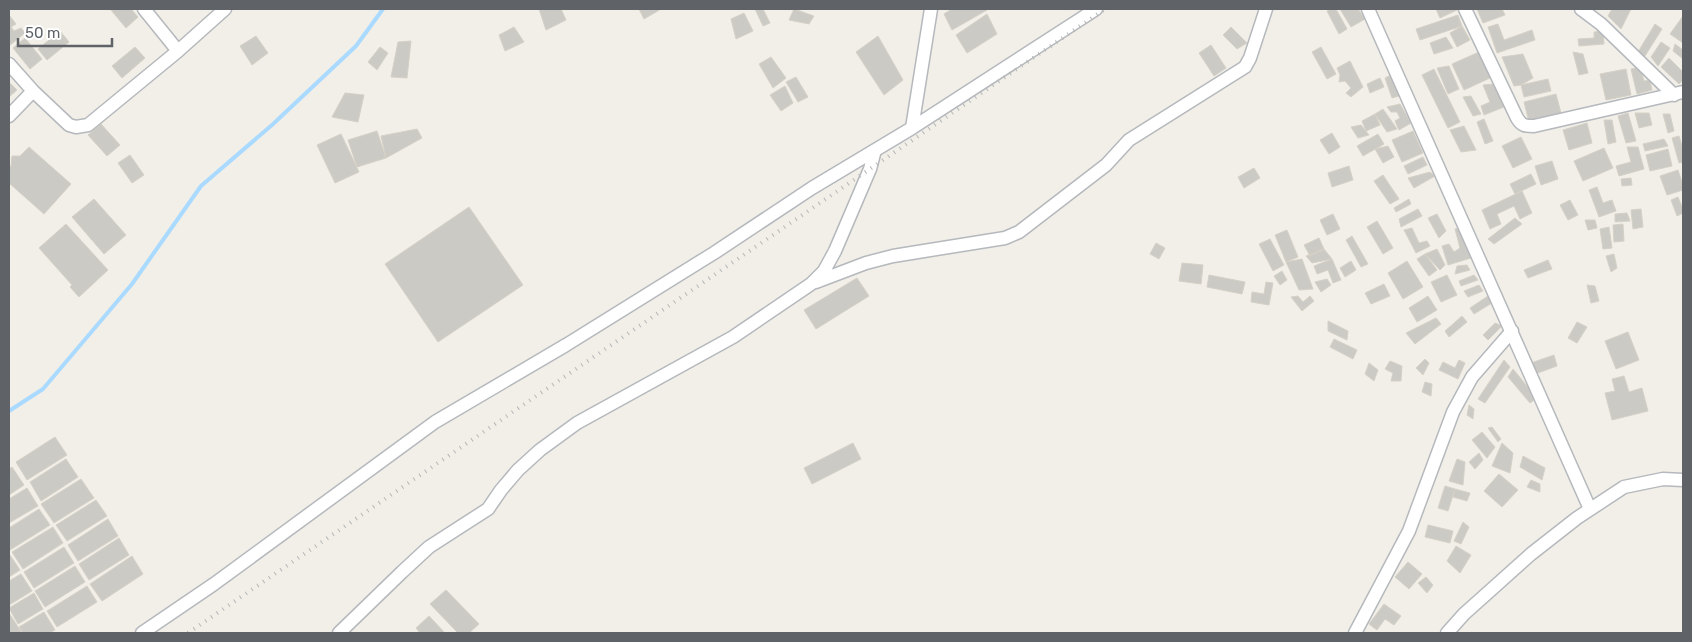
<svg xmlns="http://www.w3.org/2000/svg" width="1692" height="642" viewBox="0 0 1692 642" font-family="Rubik,sans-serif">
  <rect width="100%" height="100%" fill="#f1efe8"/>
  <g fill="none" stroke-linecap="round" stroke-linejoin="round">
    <path stroke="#aadaff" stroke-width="4" d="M 9,411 L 43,389 L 132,284 L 201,186 L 272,125 L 356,46 L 383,9"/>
  </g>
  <path fill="#cccac5" stroke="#d6d1c6" d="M 113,9 L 131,9 L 138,17 L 126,28 L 111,10 Z
    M 539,9 L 561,9 L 566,20 L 546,30 Z
    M 639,9 L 661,9 L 644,19 Z
    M 755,9 L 763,9 L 770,23 L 763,26 Z
    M 794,9 L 814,16 L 809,24 L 789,20 Z
    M 952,9 L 986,9 L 987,10 L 952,30 L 944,14 Z
    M 1331,9 L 1336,9 L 1347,29 L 1339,34 L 1327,11 Z
    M 1340,9 L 1358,9 L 1365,19 L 1351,27 Z
    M 1436,9 L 1456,9 L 1457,10 L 1440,18 Z
    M 1477,9 L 1502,9 L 1505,15 L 1483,23 Z
    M 1612,9 L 1631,9 L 1621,29 L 1608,16 Z
    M 744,13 L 753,31 L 736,39 L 731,19 Z
    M 987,14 L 997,34 L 967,53 L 956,35 Z
    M 9,15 L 16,24 L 11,27 L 14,31 L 21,28 L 25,33 L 9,46 Z
    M 1458,15 L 1462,26 L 1420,40 L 1416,29 Z
    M 1683,16 L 1683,43 L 1670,34 Z
    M 1498,24 L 1504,40 L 1532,30 L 1535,40 L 1497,53 L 1488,27 Z
    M 1655,24 L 1662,29 L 1645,56 L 1638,52 Z
    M 1462,26 L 1470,40 L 1457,47 L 1450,33 Z
    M 514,27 L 524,42 L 505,51 L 499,35 Z
    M 1231,27 L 1247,43 L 1237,49 L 1223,35 Z
    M 60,31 L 69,42 L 47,60 L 38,49 Z
    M 1603,31 L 1604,44 L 1579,46 L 1578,39 L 1594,38 L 1594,32 Z
    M 256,36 L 268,53 L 252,65 L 240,46 Z
    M 878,36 L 903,80 L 884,95 L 856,52 Z
    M 1446,37 L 1453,48 L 1434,54 L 1430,43 Z
    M 25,38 L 42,59 L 30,69 L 13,48 Z
    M 411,41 L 407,78 L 391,77 L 398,42 Z
    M 1661,42 L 1670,48 L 1658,66 L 1651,57 Z
    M 1675,44 L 1683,50 L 1683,59 L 1673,51 Z
    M 1211,45 L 1226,68 L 1214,76 L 1199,53 Z
    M 135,47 L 145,58 L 122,78 L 112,66 Z
    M 380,47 L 388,53 L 377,70 L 368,62 Z
    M 1321,47 L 1336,74 L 1327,79 L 1312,52 Z
    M 1479,52 L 1490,78 L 1464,90 L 1452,64 Z
    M 1573,52 L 1583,54 L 1588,73 L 1579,75 Z
    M 1523,54 L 1533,78 L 1521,85 L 1514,86 L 1502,57 Z
    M 771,57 L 786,78 L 773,88 L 759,64 Z
    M 1669,58 L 1683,72 L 1683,80 L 1679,84 L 1661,67 Z
    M 1350,61 L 1363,87 L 1351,97 L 1346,93 L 1351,88 L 1345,81 L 1339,82 L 1340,75 L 1337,68 Z
    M 1449,66 L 1459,89 L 1448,94 L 1437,68 Z
    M 1640,67 L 1644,81 L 1650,80 L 1652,90 L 1637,94 L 1631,69 Z
    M 1434,69 L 1460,122 L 1448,128 L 1422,75 Z
    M 1626,69 L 1631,95 L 1606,100 L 1600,74 Z
    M 1391,75 L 1399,96 L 1392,98 L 1385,78 Z
    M 796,77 L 808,97 L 798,102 L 786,82 Z
    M 1380,78 L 1384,87 L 1370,93 L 1367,84 Z
    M 1548,79 L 1551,91 L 1524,97 L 1521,85 Z
    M 9,82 L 17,90 L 9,97 Z
    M 1494,84 L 1504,107 L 1484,115 L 1481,106 L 1490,102 L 1483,85 Z
    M 785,86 L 793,103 L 781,111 L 770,95 Z
    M 345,93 L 364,95 L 358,122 L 332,117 Z
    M 1556,94 L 1561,113 L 1529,122 L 1524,102 Z
    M 1471,96 L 1481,114 L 1473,116 L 1463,97 Z
    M 1400,104 L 1411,123 L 1399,130 L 1395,121 L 1400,118 L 1397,112 L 1391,112 L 1387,107 Z
    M 1383,109 L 1397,129 L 1387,132 L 1375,114 Z
    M 1628,113 L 1636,141 L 1626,143 L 1618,116 Z
    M 1635,113 L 1649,113 L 1652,125 L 1639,128 Z
    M 1375,114 L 1380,125 L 1366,131 L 1362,121 Z
    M 1663,114 L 1670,114 L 1674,131 L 1668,133 Z
    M 1484,119 L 1493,141 L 1485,144 L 1477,122 Z
    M 1604,120 L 1612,120 L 1616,142 L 1608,144 Z
    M 1587,123 L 1592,143 L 1569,150 L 1563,130 Z
    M 101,124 L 120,145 L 107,156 L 88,135 Z
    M 1361,125 L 1369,135 L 1358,138 L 1351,127 Z
    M 1464,126 L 1476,150 L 1461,152 L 1450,130 Z
    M 417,129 L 422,138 L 386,158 L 381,136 Z
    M 377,131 L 386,158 L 357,167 L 348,140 Z
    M 1413,131 L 1423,153 L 1402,162 L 1392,140 Z
    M 1332,133 L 1340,147 L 1329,154 L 1320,140 Z
    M 341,134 L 359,172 L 335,183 L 317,145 Z
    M 1378,134 L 1384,144 L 1363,156 L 1357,146 Z
    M 1679,136 L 1683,149 L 1683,162 L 1679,163 L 1672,138 Z
    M 1521,137 L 1532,159 L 1513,168 L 1502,146 Z
    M 1664,139 L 1668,146 L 1645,151 L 1643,144 Z
    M 1388,146 L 1394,157 L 1383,163 L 1375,149 Z
    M 29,147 L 71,184 L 44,214 L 9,183 L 9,168 L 11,166 L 12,156 L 20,156 Z
    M 1627,147 L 1638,147 L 1644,169 L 1619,176 L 1616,166 L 1631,162 Z
    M 1604,148 L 1613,168 L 1583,181 L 1574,161 Z
    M 1668,149 L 1672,166 L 1650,171 L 1646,155 Z
    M 130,155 L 144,175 L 132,183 L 118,163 Z
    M 1423,157 L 1427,165 L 1408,174 L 1404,166 Z
    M 1552,161 L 1558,179 L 1541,185 L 1535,166 Z
    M 1349,166 L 1353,180 L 1332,187 L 1328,173 Z
    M 1254,168 L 1260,178 L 1244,188 L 1238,177 Z
    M 1678,170 L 1683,185 L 1683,190 L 1667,195 L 1660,176 Z
    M 1430,172 L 1435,176 L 1414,188 L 1408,178 Z
    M 1531,174 L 1536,184 L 1515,194 L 1510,184 Z
    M 1383,175 L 1399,199 L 1390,204 L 1374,181 Z
    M 1631,178 L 1632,185 L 1622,186 L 1621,179 Z
    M 1597,187 L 1603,203 L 1612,200 L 1616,211 L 1599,217 L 1589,190 Z
    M 1522,191 L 1532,213 L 1520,219 L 1514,206 L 1497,214 L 1501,224 L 1490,229 L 1482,210 Z
    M 1678,197 L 1683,209 L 1683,213 L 1677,216 L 1671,200 Z
    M 94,199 L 126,235 L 104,254 L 72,217 Z
    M 1409,199 L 1411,204 L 1396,212 L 1394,208 Z
    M 1570,200 L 1578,215 L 1568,220 L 1560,205 Z
    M 469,207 L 523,285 L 438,342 L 385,264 Z
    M 1418,209 L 1422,216 L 1401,227 L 1399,219 Z
    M 1641,209 L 1643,227 L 1633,229 L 1631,210 Z
    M 1627,213 L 1630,221 L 1615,222 L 1615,214 Z
    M 1333,214 L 1340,229 L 1327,235 L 1320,220 Z
    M 1437,214 L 1446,231 L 1439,238 L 1428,218 Z
    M 1515,218 L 1522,224 L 1494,244 L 1488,239 Z
    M 1585,220 L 1595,220 L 1597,228 L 1588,230 Z
    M 1377,221 L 1393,248 L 1383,254 L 1367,227 Z
    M 66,224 L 108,270 L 79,297 L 70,287 L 72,285 L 39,248 Z
    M 1623,224 L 1624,241 L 1614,242 L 1613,225 Z
    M 1462,227 L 1471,258 L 1448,265 L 1442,246 L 1449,244 L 1454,252 L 1460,248 L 1455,229 Z
    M 1609,227 L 1612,248 L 1603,249 L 1600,229 Z
    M 1412,228 L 1419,243 L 1427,241 L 1430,246 L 1416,253 L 1404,230 Z
    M 1287,230 L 1298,257 L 1286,262 L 1275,235 Z
    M 1352,236 L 1368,264 L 1361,267 L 1346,240 Z
    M 1319,238 L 1324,249 L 1310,256 L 1304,245 Z
    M 1270,239 L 1284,265 L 1273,271 L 1259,244 Z
    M 1156,243 L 1165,248 L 1159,259 L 1150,254 Z
    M 1324,249 L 1332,259 L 1312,263 L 1306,256 Z
    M 1437,249 L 1445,265 L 1440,270 L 1425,254 Z
    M 1425,254 L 1437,270 L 1429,276 L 1417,259 Z
    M 1614,254 L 1617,268 L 1611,272 L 1606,256 Z
    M 1302,259 L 1313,289 L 1299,290 L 1286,262 Z
    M 1332,259 L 1341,280 L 1333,283 L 1328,270 L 1317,274 L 1314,266 Z
    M 1548,260 L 1552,269 L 1528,278 L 1524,270 Z
    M 1351,261 L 1356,270 L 1345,277 L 1340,268 Z
    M 1407,261 L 1423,287 L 1403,299 L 1388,273 Z
    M 1182,263 L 1203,265 L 1201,284 L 1179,281 Z
    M 1467,265 L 1470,270 L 1455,274 L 1457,266 Z
    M 1282,271 L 1287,280 L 1280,285 L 1274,276 Z
    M 1209,275 L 1245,282 L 1242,294 L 1207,287 Z
    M 1447,275 L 1457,295 L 1441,302 L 1431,282 Z
    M 1474,275 L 1478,280 L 1461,286 L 1459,281 Z
    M 857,278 L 869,296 L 816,329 L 804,310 Z
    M 1327,279 L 1331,285 L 1321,292 L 1315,282 Z
    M 1266,282 L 1273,283 L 1269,305 L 1251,302 L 1252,292 L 1264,294 Z
    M 1384,284 L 1390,296 L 1371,304 L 1365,293 Z
    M 1479,285 L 1483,291 L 1468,297 L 1464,291 Z
    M 1587,285 L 1595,286 L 1599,301 L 1591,303 Z
    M 1298,296 L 1303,302 L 1310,296 L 1314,301 L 1302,311 L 1291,297 Z
    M 1428,296 L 1437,310 L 1417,322 L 1409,308 Z
    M 1488,296 L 1492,303 L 1474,314 L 1470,308 Z
    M 1462,316 L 1467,322 L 1449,337 L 1445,331 Z
    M 1436,318 L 1441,324 L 1415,344 L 1406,333 Z
    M 1328,321 L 1348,331 L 1347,340 L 1328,331 Z
    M 1577,322 L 1587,327 L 1577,343 L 1568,338 Z
    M 1495,323 L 1502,326 L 1488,340 L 1483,335 Z
    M 1628,332 L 1639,360 L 1616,369 L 1605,341 Z
    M 1334,339 L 1357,350 L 1353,359 L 1330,347 Z
    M 1554,355 L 1557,366 L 1535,374 L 1531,363 Z
    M 1425,359 L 1429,363 L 1423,375 L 1416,368 Z
    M 1459,360 L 1465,363 L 1458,379 L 1439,370 L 1443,362 L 1455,368 Z
    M 1504,360 L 1510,367 L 1485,403 L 1478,399 Z
    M 1390,361 L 1402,366 L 1401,381 L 1391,381 L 1393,373 L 1385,369 Z
    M 1369,363 L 1378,370 L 1374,381 L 1365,374 Z
    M 1513,369 L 1537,398 L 1530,403 L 1508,377 Z
    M 1624,376 L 1629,392 L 1642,388 L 1648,411 L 1612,420 L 1605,393 L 1615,391 L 1612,379 Z
    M 1425,382 L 1432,384 L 1431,396 L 1422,392 Z
    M 1469,405 L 1474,409 L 1473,419 L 1467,415 Z
    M 1492,427 L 1501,439 L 1498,442 L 1488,428 Z
    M 1482,432 L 1495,447 L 1487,458 L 1472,440 Z
    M 55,437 L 67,455 L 27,480 L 16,462 Z
    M 853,443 L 861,459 L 812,484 L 804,468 Z
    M 1502,443 L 1513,453 L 1510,473 L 1492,466 Z
    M 1479,453 L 1483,460 L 1475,469 L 1469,462 Z
    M 1523,456 L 1545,468 L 1542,480 L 1520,467 Z
    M 66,459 L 78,477 L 41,501 L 30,482 Z
    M 1457,459 L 1465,462 L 1463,485 L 1449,481 Z
    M 12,467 L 24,485 L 9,495 L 9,469 Z
    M 1499,474 L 1518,490 L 1502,507 L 1484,491 Z
    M 81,479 L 94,498 L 54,523 L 41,504 Z
    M 1531,480 L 1540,484 L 1540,492 L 1527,487 Z
    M 1445,486 L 1455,489 L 1448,511 L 1438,508 Z
    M 27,488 L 38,506 L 9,523 L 9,499 Z
    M 1455,489 L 1470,493 L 1467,501 L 1453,497 Z
    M 96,500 L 107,516 L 67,541 L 56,525 Z
    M 39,509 L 50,525 L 10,550 L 9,528 Z
    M 108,519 L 118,536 L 78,561 L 68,545 Z
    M 1463,522 L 1469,527 L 1461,544 L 1454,541 Z
    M 1428,525 L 1453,531 L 1450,543 L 1425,537 Z
    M 53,527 L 63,543 L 23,569 L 12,552 Z
    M 119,538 L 129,555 L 89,580 L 79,564 Z
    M 1456,546 L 1471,555 L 1460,573 L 1447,561 Z
    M 64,547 L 74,563 L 34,588 L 24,572 Z
    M 10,555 L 20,570 L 9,577 L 9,556 Z
    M 132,556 L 143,574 L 102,601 L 90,584 Z
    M 1408,562 L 1422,574 L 1409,589 L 1395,577 Z
    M 75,566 L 85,582 L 45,607 L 35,591 Z
    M 21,574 L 32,591 L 9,605 L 9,581 Z
    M 1426,577 L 1433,585 L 1427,593 L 1418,583 Z
    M 87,586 L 97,602 L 57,627 L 47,611 Z
    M 446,590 L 479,624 L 469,633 L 458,633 L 430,604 Z
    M 34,593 L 43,609 L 18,624 L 9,608 Z
    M 1384,604 L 1401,616 L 1394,625 L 1385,619 L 1377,630 L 1369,624 Z
    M 44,612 L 55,630 L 49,633 L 23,633 L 19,627 Z
    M 9,613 L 22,633 L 9,633 Z
    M 429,616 L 445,633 L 420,633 L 416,628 Z"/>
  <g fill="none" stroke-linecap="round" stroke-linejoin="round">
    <g stroke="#b5b8bc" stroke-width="15">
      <path id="street" d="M 1368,9 L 1590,509
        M 1465,9 L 1517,118 C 1522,126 1525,126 1534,126 L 1683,92
        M 1581,9 L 1601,24 L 1674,95
        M 178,51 L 225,9
        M 9,64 L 33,91 L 9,116
        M 33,91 L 69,125 L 76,127 L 88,125 L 178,51 L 144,9
        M 912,128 L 931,9
        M 816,282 L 866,263 L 893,256 L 1005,238 L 1019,232 L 1106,165 L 1129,140 L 1245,67 L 1250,58 L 1266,9
        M 142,633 L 214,584 L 435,422 L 566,345 L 714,253 L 812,188 L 912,128 L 1096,9
        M 339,633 L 402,572 L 429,547 L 488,509 L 501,490 L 518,470 L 540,450 L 577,423 L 733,337 L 811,284 L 824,271 L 835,251 L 870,169 L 875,150
        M 1355,633 L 1409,531 L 1453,412 L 1472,377 L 1512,331
        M 1447,633 L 1464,614 L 1531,554 L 1577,518 L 1624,487 L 1663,479 L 1683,480"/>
    </g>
    <use href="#street" stroke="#fff" stroke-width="12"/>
    <path stroke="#b6b7b8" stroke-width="4" stroke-dasharray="1 6" stroke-linecap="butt" d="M 188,633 L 1105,9"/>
  </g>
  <rect width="1692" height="642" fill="none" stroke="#5f6368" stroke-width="20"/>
  <path d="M18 38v8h94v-8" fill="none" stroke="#5f6368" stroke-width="2.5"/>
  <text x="25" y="38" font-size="15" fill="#5f6368" stroke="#ffffff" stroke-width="4" paint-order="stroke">50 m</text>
</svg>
